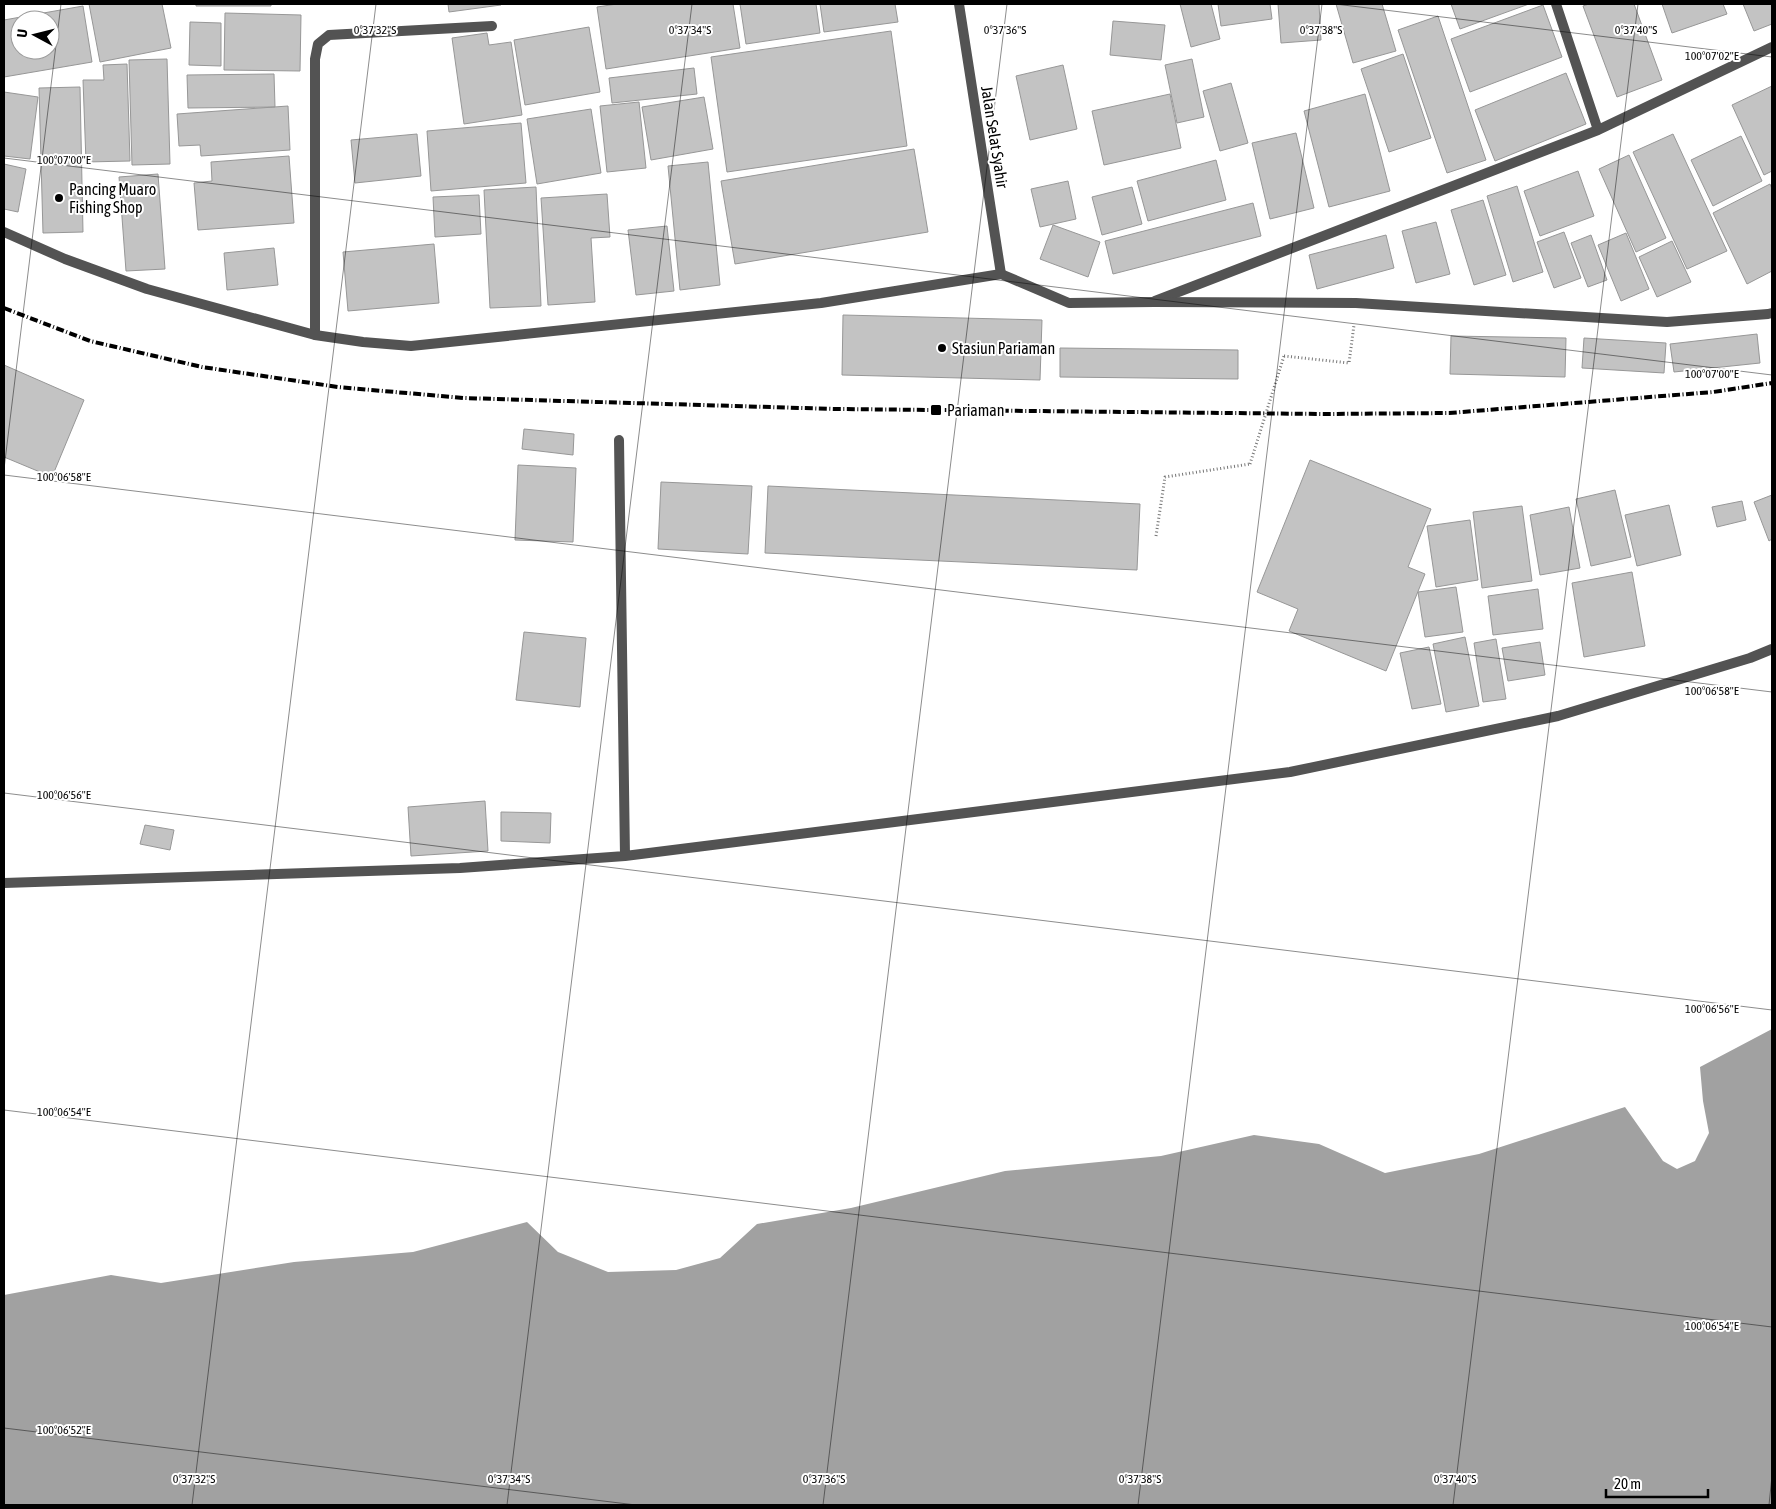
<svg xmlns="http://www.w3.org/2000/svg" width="1776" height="1509" viewBox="0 0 1776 1509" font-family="'Asap Condensed',sans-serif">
  <rect width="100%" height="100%" fill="#fff"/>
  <path fill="#a1a1a1" d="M 1772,1029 L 1772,1505 L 4,1505 L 4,1295 L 111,1275 L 161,1283 L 294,1262 L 413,1252 L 527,1222 L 558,1252 L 608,1272 L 676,1270 L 720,1258 L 757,1224 L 851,1208 L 1005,1171 L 1161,1156 L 1254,1135 L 1319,1144 L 1385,1173 L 1479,1154 L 1625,1107 L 1663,1161 L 1677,1169 L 1695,1161 L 1709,1133 L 1703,1101 L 1700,1067 Z"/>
  <path fill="#c3c3c3" stroke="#979797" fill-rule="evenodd" d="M 89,4 L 162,4 L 171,48 L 100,62 Z
    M 196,4 L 271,4 L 271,6 L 196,6 Z
    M 448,4 L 501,4 L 501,5 L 449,12 Z
    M 617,4 L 733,4 L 740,48 L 606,69 L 597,7 Z
    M 740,4 L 816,4 L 820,33 L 746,44 Z
    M 820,4 L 895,4 L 898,22 L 824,32 Z
    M 1180,4 L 1211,4 L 1220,39 L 1191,47 Z
    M 1218,4 L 1270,4 L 1272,19 L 1221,26 Z
    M 1278,4 L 1319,4 L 1321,40 L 1281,43 Z
    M 1336,4 L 1382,4 L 1396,51 L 1353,63 Z
    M 1451,4 L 1529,4 L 1460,29 Z
    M 1589,4 L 1634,4 L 1662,80 L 1617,97 L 1583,6 Z
    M 1662,4 L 1723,4 L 1727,14 L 1672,33 Z
    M 1743,4 L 1772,4 L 1772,24 L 1754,31 Z
    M 1543,5 L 1562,57 L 1470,92 L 1451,39 Z
    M 83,6 L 92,62 L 4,77 L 4,20 ZM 20,20 L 50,20 L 50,50 L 20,50 Z
    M 225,13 L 301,15 L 300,71 L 224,70 Z
    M 1438,16 L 1486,160 L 1447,173 L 1398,30 Z
    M 1113,21 L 1165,25 L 1161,60 L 1110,55 Z
    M 190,22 L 221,23 L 221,66 L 189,65 Z
    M 589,27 L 600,92 L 525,105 L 514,40 Z
    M 891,31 L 907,146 L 727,172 L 711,57 Z
    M 487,33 L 489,45 L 511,42 L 522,115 L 464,124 L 452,38 Z
    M 1403,54 L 1431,138 L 1389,152 L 1361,69 Z
    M 167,59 L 170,164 L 132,165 L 129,60 Z
    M 1192,59 L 1204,117 L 1177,123 L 1165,65 Z
    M 127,64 L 130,161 L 86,162 L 83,80 L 104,80 L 103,65 Z
    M 1063,65 L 1077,129 L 1030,140 L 1016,76 Z
    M 694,68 L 697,94 L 612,103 L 609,78 Z
    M 1566,73 L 1586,124 L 1495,161 L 1475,110 Z
    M 274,74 L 275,107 L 188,108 L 187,75 Z
    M 1231,83 L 1248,143 L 1220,151 L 1203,91 Z
    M 1772,86 L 1772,171 L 1764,175 L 1732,105 Z
    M 80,87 L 83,232 L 43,233 L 39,88 Z
    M 4,92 L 38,97 L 30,159 L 4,156 Z
    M 1170,94 L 1181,148 L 1104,165 L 1092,111 Z
    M 1365,94 L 1390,191 L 1329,207 L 1304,111 Z
    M 704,97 L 713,149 L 651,160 L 642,107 Z
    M 639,102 L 646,168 L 607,172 L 600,106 Z
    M 288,106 L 290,150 L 201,156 L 200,145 L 179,146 L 177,114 Z
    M 591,109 L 601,173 L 537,184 L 527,119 Z
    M 521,123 L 526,183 L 431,191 L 427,131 Z
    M 1296,133 L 1314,208 L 1270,219 L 1252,143 Z
    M 417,134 L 421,176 L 355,183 L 351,140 Z
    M 1673,134 L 1727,251 L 1687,269 L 1633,152 Z
    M 1741,136 L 1762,181 L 1713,206 L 1691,160 Z
    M 914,149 L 928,232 L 735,264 L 721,181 Z
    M 1629,155 L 1666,238 L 1636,252 L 1599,169 Z
    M 289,156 L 294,223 L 198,230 L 194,183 L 212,181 L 211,162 Z
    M 1216,160 L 1226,200 L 1148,221 L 1137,181 Z
    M 708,162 L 720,285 L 680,290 L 668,166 Z
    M 4,164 L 26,169 L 18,212 L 4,209 Z
    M 1578,171 L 1594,216 L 1540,236 L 1524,191 Z
    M 158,174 L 165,269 L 126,271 L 119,177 Z
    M 1068,181 L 1076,219 L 1040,227 L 1031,189 Z
    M 1770,184 L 1772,189 L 1772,271 L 1747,284 L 1713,213 Z
    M 1517,186 L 1543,272 L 1513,282 L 1487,196 Z
    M 536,187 L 541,306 L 490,308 L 484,190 Z
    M 1132,187 L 1142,224 L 1102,235 L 1092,197 Z
    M 607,194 L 610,237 L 591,238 L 595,302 L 548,305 L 541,198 Z
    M 479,195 L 481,234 L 435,237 L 433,197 Z
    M 1483,200 L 1506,275 L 1474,285 L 1451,210 Z
    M 1253,203 L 1261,236 L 1113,274 L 1105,241 Z
    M 1436,222 L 1450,274 L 1416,283 L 1402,231 Z
    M 1053,225 L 1100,242 L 1088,277 L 1040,259 Z
    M 667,226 L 674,291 L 636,295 L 628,230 Z
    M 1564,232 L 1581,278 L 1554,288 L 1537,242 Z
    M 1626,233 L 1649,289 L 1621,301 L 1598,245 Z
    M 1386,235 L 1394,268 L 1317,289 L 1309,255 Z
    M 1591,235 L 1607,280 L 1588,287 L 1571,243 Z
    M 1672,241 L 1691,282 L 1657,297 L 1639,257 Z
    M 434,244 L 439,303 L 348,311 L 343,252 Z
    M 274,248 L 278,285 L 227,290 L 224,253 Z
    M 843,315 L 1042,320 L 1040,380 L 842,375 Z
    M 1757,334 L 1760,363 L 1674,372 L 1670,344 Z
    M 1451,336 L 1566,338 L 1565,377 L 1450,374 Z
    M 1584,338 L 1666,343 L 1664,373 L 1582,368 Z
    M 1060,348 L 1238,350 L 1238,379 L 1060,377 Z
    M 4,365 L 84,400 L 52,477 L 4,457 Z
    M 524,429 L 574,434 L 573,455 L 522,449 Z
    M 1310,460 L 1431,509 L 1408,567 L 1425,574 L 1386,671 L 1289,631 L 1298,609 L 1257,592 Z
    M 518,465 L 576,468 L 573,542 L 515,540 Z
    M 661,482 L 752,486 L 748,554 L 658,549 Z
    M 768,486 L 1140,504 L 1137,570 L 765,553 Z
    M 1615,490 L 1631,557 L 1591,566 L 1576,499 Z
    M 1772,495 L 1772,539 L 1769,541 L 1754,502 Z
    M 1742,501 L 1746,520 L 1717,527 L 1712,507 Z
    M 1669,505 L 1681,555 L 1637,566 L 1625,515 Z
    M 1522,506 L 1532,581 L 1482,588 L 1473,512 Z
    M 1569,507 L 1580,568 L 1540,575 L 1530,515 Z
    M 1470,520 L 1478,580 L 1436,587 L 1427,526 Z
    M 1632,572 L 1645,646 L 1584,657 L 1572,583 Z
    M 1456,587 L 1463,632 L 1425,637 L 1418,592 Z
    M 1538,589 L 1543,629 L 1493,635 L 1488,596 Z
    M 524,632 L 586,638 L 580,707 L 516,700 Z
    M 1465,637 L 1479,706 L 1446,712 L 1433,644 Z
    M 1496,639 L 1506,699 L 1483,702 L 1474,643 Z
    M 1540,642 L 1545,675 L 1508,681 L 1502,648 Z
    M 1429,647 L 1441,704 L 1412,709 L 1400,653 Z
    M 485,801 L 488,851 L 411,856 L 408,807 Z
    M 501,812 L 551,813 L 550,843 L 501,841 Z
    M 145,825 L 174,830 L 170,850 L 140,844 Z"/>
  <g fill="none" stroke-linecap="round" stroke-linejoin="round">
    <path stroke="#757575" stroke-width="3" stroke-dasharray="1 2.5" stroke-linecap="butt" d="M 1284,356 L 1349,363 L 1354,325
      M 1156,536 L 1165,477 L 1250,464"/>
    <path stroke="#535353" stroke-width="10" d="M 959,4 L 1001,274
      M 1556,4 L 1598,130
      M 1155,301 L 1598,130 L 1772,47
      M 315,335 L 315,59 L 318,44 L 329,35 L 492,26
      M 619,440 L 625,856
      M 4,883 L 460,868 L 625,856 L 1290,772 L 1558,716 L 1750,658 L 1772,649"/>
    <path stroke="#535353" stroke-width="10" d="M 4,232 L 65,259 L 147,289 L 315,335 L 363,342 L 411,346 L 821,303 L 1001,274 L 1069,303 L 1154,302 L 1356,303 L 1667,322 L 1768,314 L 1772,313"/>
    <path stroke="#000" stroke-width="4" stroke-dasharray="8 2.5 1 2.5" stroke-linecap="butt" d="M 4,308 L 90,341 L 202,367 L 338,387 L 463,398 L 836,409 L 1325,414 L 1449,413 L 1713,392 L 1772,383"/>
    <path stroke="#757575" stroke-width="3" stroke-dasharray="1 2.5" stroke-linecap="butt" d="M 1250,464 L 1284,356"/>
  </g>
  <path fill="none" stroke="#000" stroke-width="1" stroke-opacity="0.45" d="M 1335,4 L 1772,57M 4,158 L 1772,375M 4,469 L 61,4M 4,475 L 1772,692M 4,793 L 1772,1010M 4,1110 L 1772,1327M 4,1428 L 636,1505M 192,1505 L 376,4M 507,1505 L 692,4M 823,1505 L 1007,4M 1138,1505 L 1322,4M 1453,1505 L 1638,4M 1769,1505 L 1772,1476"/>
  <g fill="#000" stroke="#fff" stroke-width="2">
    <circle cx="59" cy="198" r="5"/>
    <circle cx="942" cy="348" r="5"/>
    <rect x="930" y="404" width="12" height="12" rx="2.5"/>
  </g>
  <g text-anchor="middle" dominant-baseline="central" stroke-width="4" stroke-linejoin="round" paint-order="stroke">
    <g font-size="16" fill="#000" stroke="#fff">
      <text transform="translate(995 137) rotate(81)">Jalan Selat Syahir</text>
    </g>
    <g font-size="16" fill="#000" stroke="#fff" text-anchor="start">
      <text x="69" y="189">Pancing Muaro<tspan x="69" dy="18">Fishing Shop</tspan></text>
      <text x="952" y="348">Stasiun Pariaman</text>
      <text x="947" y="410">Pariaman</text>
    </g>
  </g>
  <g font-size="12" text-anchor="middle" fill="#000" stroke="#fff" stroke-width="4" stroke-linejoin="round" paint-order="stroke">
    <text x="375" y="34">0°37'32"S</text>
    <text x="690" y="34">0°37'34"S</text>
    <text x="1005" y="34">0°37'36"S</text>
    <text x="1321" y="34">0°37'38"S</text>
    <text x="1636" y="34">0°37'40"S</text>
    <text x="1712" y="60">100°07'02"E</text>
    <text x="64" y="164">100°07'00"E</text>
    <text x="1712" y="378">100°07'00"E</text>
    <text x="64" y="481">100°06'58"E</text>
    <text x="1712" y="695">100°06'58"E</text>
    <text x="64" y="799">100°06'56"E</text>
    <text x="1712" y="1013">100°06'56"E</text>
    <text x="64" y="1116">100°06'54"E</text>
    <text x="1712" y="1330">100°06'54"E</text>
    <text x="64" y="1434">100°06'52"E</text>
    <text x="194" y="1483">0°37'32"S</text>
    <text x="509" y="1483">0°37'34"S</text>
    <text x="824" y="1483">0°37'36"S</text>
    <text x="1140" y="1483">0°37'38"S</text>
    <text x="1455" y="1483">0°37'40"S</text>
  </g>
  <rect width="1776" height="1509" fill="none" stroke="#000000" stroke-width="10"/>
  <g transform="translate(35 35) rotate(277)"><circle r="24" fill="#ffffff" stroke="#999999"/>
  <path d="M0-4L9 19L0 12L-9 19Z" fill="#000000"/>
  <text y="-8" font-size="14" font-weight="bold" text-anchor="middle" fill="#000000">U</text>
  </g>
  <path d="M1606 1489v8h102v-8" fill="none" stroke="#000000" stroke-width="2.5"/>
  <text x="1614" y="1489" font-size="15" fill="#000000" stroke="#ffffff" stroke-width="4" paint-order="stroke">20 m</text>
</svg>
